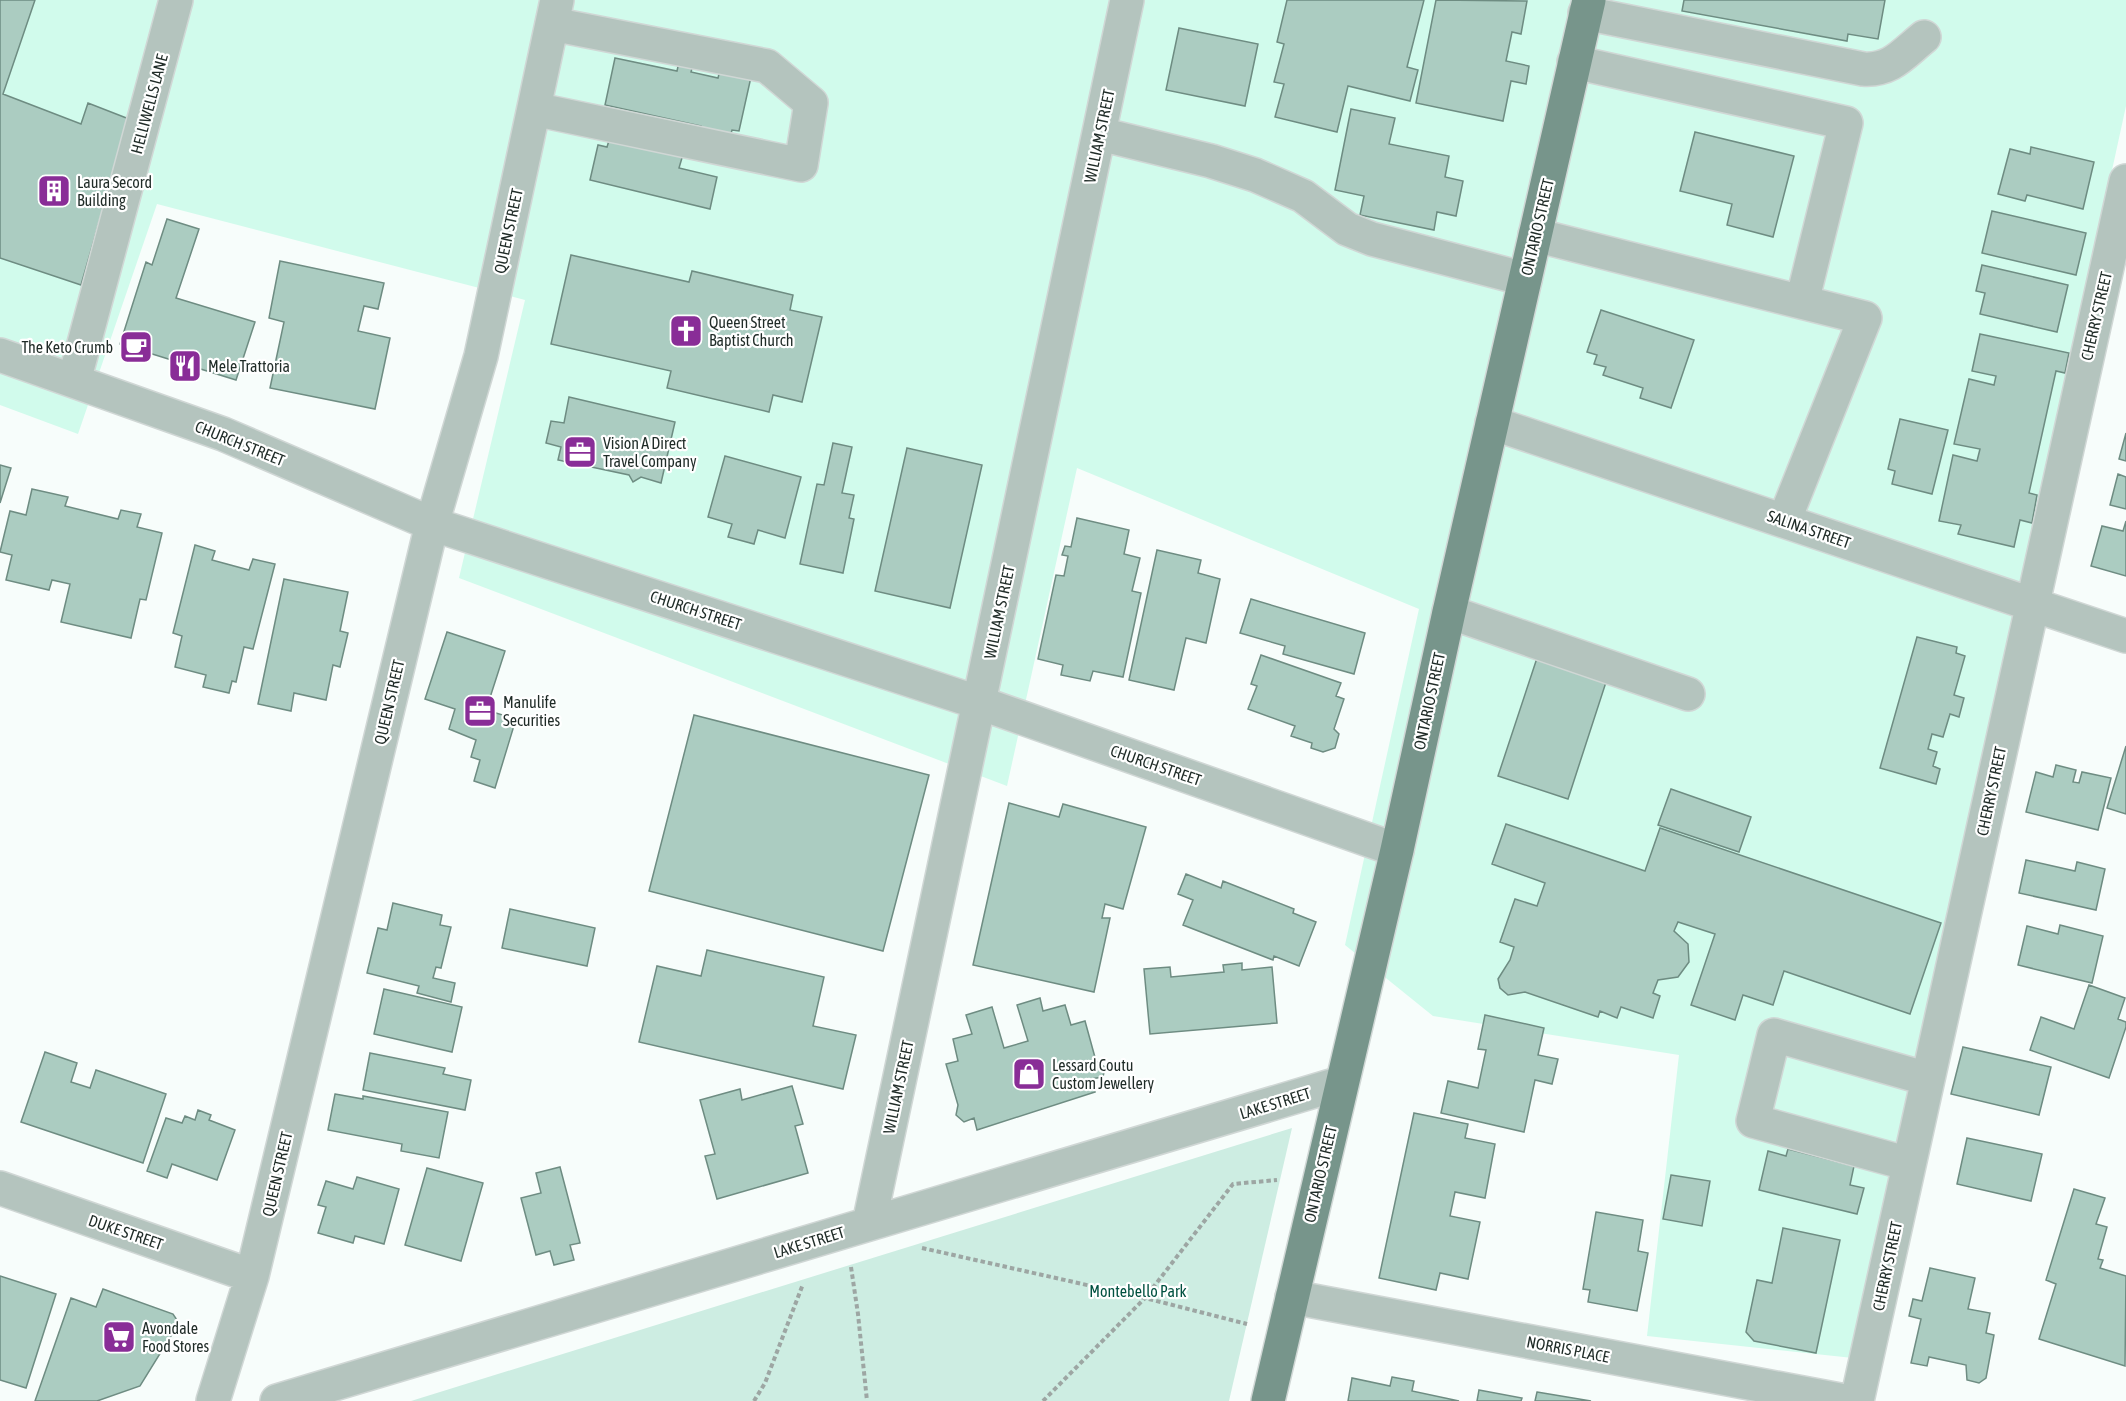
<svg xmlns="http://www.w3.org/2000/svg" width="2126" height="1401" viewBox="0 0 2126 1401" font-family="'Asap Condensed',sans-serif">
  <rect width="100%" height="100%" fill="#f7fdfb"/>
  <path fill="#d1fbec" d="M 0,0 L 2126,0 L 2126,106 L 1853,1358 L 1647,1336 L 1679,1055 L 1433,1016 L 1345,945 L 1419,609 L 1077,468 L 1007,786 L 459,578 L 525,300 L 157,204 L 78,434 L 0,405 Z"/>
  <path fill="#cdede2" d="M 1292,1128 L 1229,1401 L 411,1401 Z"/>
  <path fill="#abccc1" stroke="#6e8c82" stroke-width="1.5" d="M 0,0 L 35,0 L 3,94 L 81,124 L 88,103 L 129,119 L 81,285 L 0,258 Z
    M 1287,0 L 1424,0 L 1407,67 L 1418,70 L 1410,101 L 1348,86 L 1337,132 L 1275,117 L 1284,84 L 1274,82 L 1284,44 L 1277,42 Z
    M 1436,0 L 1527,1 L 1521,34 L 1512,32 L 1506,61 L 1529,66 L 1526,84 L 1511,81 L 1503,121 L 1416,103 Z
    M 1684,0 L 1885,0 L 1878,39 L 1848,34 L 1847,41 L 1682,11 Z
    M 1179,28 L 1258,44 L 1245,106 L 1166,90 Z
    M 615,58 L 677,71 L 679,62 L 693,65 L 691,72 L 718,78 L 720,70 L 751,77 L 739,131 L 732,130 L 730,137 L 700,131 L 701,126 L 605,105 Z
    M 1351,109 L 1395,118 L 1389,144 L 1449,156 L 1445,177 L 1463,181 L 1456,216 L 1437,212 L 1434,230 L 1360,215 L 1364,196 L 1335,190 Z
    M 1695,132 L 1794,156 L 1773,237 L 1727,225 L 1732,204 L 1680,191 Z
    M 611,134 L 684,151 L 679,168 L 717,177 L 710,209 L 590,180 L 598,145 L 607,147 Z
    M 2031,147 L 2094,162 L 2083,209 L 2027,195 L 2025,201 L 1998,194 L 2010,149 L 2030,154 Z
    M 1992,211 L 2086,233 L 2076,275 L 1982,253 Z
    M 167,219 L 199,229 L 176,298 L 255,322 L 236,380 L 120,344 L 146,262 L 152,265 Z
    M 571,255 L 689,282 L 692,271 L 793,295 L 790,310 L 822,317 L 802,402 L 773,395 L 769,412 L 667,388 L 671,371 L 551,344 Z
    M 280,261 L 384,283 L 378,309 L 364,306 L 358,331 L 390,338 L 375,409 L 270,388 L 284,322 L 269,318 Z
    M 1982,265 L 2068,285 L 2057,332 L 1980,314 L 1985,293 L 1976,291 Z
    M 1601,310 L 1694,340 L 1671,408 L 1640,398 L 1643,388 L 1603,375 L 1606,367 L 1594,364 L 1597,355 L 1587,352 Z
    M 1980,334 L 2069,353 L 2065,373 L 2056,371 L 2029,493 L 2037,495 L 2032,523 L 2020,520 L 2014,547 L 1958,534 L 1961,525 L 1939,521 L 1953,455 L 1977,461 L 1980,449 L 1954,444 L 1969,379 L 1994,385 L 1996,376 L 1972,371 Z
    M 569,397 L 675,422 L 661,483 L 641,477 L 633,482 L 629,475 L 558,460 L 561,447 L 546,443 L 551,421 L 564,423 Z
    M 1900,419 L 1948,430 L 1932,494 L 1892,484 L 1895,471 L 1888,469 Z
    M 2126,433 L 2126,461 L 2119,459 Z
    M 833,443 L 852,447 L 842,493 L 854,495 L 849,518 L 854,519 L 843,573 L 800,564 L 817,484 L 824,485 Z
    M 907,448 L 982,465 L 950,608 L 875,591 Z
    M 725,456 L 801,477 L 785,538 L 758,530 L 754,544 L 728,537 L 732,524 L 708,517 Z
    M 0,465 L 11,468 L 0,503 Z
    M 2118,474 L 2126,477 L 2126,509 L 2110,505 Z
    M 32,489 L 68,497 L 65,506 L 118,519 L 121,510 L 141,514 L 137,527 L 162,533 L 146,600 L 140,599 L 131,638 L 61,622 L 70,584 L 52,580 L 49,590 L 6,580 L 12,555 L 0,552 L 10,511 L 26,515 Z
    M 1077,518 L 1129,530 L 1124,554 L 1140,558 L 1132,591 L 1141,593 L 1123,677 L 1093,671 L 1090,681 L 1061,675 L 1063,665 L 1038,659 L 1056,575 L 1064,576 L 1068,556 L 1062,555 L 1065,546 L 1071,547 Z
    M 2126,521 L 2126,576 L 2091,566 L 2102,526 L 2123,531 Z
    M 195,545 L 215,551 L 212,560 L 249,570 L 253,559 L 275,564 L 253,649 L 244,647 L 236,682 L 232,681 L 229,693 L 203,687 L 206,675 L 175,667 L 182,636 L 173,633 Z
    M 1157,550 L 1201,560 L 1198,573 L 1220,579 L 1206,643 L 1186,638 L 1174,690 L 1129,680 Z
    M 284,579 L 348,592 L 340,631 L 348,633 L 340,667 L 333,665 L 326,700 L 294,693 L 291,711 L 258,704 Z
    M 1251,599 L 1365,633 L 1354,674 L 1283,654 L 1285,646 L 1240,633 Z
    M 447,632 L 505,651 L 486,710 L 516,719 L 495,788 L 474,781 L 480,760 L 471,757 L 476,740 L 449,729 L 455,709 L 425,699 Z
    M 1917,637 L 1957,647 L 1956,653 L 1965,656 L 1954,695 L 1964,698 L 1959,717 L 1950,714 L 1943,737 L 1932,734 L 1928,749 L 1937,752 L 1933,766 L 1940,769 L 1936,784 L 1880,768 Z
    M 1539,652 L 1608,676 L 1568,799 L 1498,776 Z
    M 1261,655 L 1341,683 L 1336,696 L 1344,699 L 1334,729 L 1339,734 L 1335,748 L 1323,752 L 1311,748 L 1312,743 L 1291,736 L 1295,726 L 1248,709 L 1257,686 L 1251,684 Z
    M 694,715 L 929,775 L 883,951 L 649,891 Z
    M 2126,746 L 2126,814 L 2107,808 Z
    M 2056,765 L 2076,770 L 2073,782 L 2079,783 L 2082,772 L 2111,778 L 2098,830 L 2026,812 L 2036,772 L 2053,777 Z
    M 1671,789 L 1751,817 L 1739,852 L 1658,825 Z
    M 1009,803 L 1059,817 L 1063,804 L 1146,827 L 1123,909 L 1105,904 L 1102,918 L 1110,918 L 1094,992 L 973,965 Z
    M 1506,824 L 1645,871 L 1660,828 L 1941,923 L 1910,1014 L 1784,971 L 1773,1005 L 1743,995 L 1735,1020 L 1691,1005 L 1715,934 L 1678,922 L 1674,931 L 1688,944 L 1689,962 L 1678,977 L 1658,980 L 1653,993 L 1660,996 L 1653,1018 L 1621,1007 L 1617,1018 L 1600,1011 L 1598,1017 L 1525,992 L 1508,995 L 1500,988 L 1498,979 L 1510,960 L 1514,947 L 1500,942 L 1515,899 L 1537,906 L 1545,883 L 1492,864 Z
    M 2026,860 L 2075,871 L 2077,862 L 2105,869 L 2096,910 L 2019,893 Z
    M 1186,874 L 1221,888 L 1223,881 L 1294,909 L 1293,913 L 1316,922 L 1299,966 L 1274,956 L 1273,960 L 1183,925 L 1193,900 L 1178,894 Z
    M 393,903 L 442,915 L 440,925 L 451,927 L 441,968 L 436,967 L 433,978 L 455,983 L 451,1002 L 417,993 L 419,986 L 367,973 L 378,928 L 387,930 Z
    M 510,909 L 595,928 L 587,966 L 502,948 Z
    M 2060,925 L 2103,936 L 2092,983 L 2018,965 L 2027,926 L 2058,934 Z
    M 707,950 L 824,977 L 813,1026 L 856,1035 L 843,1089 L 639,1042 L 657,966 L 701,976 Z
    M 1242,963 L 1242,970 L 1272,967 L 1277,1023 L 1150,1034 L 1144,969 L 1170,967 L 1171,977 L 1224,972 L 1223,965 Z
    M 2089,985 L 2125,998 L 2118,1019 L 2126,1022 L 2126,1027 L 2109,1078 L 2030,1050 L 2041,1017 L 2074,1029 Z
    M 384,989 L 462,1007 L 452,1052 L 374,1034 Z
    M 1040,998 L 1043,1011 L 1065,1005 L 1071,1025 L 1085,1021 L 1096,1061 L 1105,1067 L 1103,1077 L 1090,1079 L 1095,1092 L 977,1130 L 974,1118 L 964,1122 L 956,1115 L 958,1105 L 946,1064 L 958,1061 L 953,1039 L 972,1034 L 966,1015 L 992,1007 L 1004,1048 L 1028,1041 L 1017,1005 Z
    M 1485,1015 L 1544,1028 L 1538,1055 L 1558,1059 L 1552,1084 L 1535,1080 L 1524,1132 L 1441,1113 L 1448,1081 L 1478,1088 L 1486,1050 L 1478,1049 Z
    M 1963,1047 L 2051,1067 L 2039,1115 L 1951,1094 Z
    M 45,1052 L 77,1063 L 71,1082 L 90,1088 L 96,1070 L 166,1094 L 143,1163 L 21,1122 Z
    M 370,1053 L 445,1068 L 443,1074 L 471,1080 L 465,1110 L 363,1090 Z
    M 792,1086 L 803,1124 L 795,1126 L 808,1173 L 717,1199 L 705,1156 L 715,1154 L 700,1100 L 740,1089 L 742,1100 Z
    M 335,1094 L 363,1099 L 363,1096 L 448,1112 L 439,1158 L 401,1151 L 402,1144 L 328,1130 Z
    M 198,1110 L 211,1115 L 209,1120 L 235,1130 L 217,1180 L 172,1164 L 167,1178 L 147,1171 L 166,1118 L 182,1123 L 185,1116 L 195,1120 Z
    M 1414,1113 L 1468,1124 L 1465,1138 L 1495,1144 L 1485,1198 L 1455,1192 L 1450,1216 L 1480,1222 L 1468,1279 L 1440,1273 L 1436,1290 L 1379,1278 Z
    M 1967,1138 L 2042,1154 L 2031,1201 L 1957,1184 Z
    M 1788,1149 L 1854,1166 L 1850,1185 L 1864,1188 L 1857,1214 L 1759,1190 L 1768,1151 L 1786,1156 Z
    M 560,1167 L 580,1243 L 570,1245 L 574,1260 L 554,1265 L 550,1251 L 536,1255 L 521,1198 L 541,1193 L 536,1173 Z
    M 427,1168 L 483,1183 L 461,1261 L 405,1245 Z
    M 1671,1175 L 1710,1181 L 1702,1226 L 1663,1219 Z
    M 357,1177 L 399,1189 L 384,1244 L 355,1236 L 353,1243 L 318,1233 L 326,1207 L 318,1205 L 326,1181 L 353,1189 Z
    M 2074,1189 L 2105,1198 L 2096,1224 L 2107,1227 L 2098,1259 L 2103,1260 L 2100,1268 L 2126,1276 L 2125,1366 L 2039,1339 L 2056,1284 L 2046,1280 Z
    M 1596,1212 L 1643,1220 L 1638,1251 L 1648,1253 L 1637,1311 L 1588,1302 L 1590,1290 L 1583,1289 Z
    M 1783,1228 L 1840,1240 L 1816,1353 L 1754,1341 L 1746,1332 L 1757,1280 L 1772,1283 Z
    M 1930,1268 L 1975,1278 L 1968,1309 L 1990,1313 L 1986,1333 L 1994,1335 L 1986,1378 L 1979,1383 L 1967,1380 L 1966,1365 L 1929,1357 L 1927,1366 L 1911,1363 L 1921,1319 L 1909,1316 L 1913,1299 L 1922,1301 Z
    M 0,1276 L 56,1294 L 26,1388 L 0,1380 Z
    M 103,1289 L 173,1314 L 179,1323 L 140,1386 L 97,1401 L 35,1401 L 71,1298 L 96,1307 Z
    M 1392,1377 L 1414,1381 L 1412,1391 L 1459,1401 L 1348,1401 L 1352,1378 L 1390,1386 Z
    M 1479,1390 L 1522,1398 L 1521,1401 L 1477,1401 Z
    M 1537,1392 L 1591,1401 L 1535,1401 Z"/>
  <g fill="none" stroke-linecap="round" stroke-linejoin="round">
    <g stroke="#d0d7d5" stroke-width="36">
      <path id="minor" d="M 1585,13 L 1863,69 C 1891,71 1903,54 1924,37
        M 1574,62 L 1846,123 L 1802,302
        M 534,109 L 801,165 L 811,103 L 767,66 L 552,24
        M 1100,134 L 1211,161 L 1255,175 L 1303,196 L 1347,229 L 1372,239 L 1525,279
        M 1535,235 L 1865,318 L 1784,521
        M 0,355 L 223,434 L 432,524 L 980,703 L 1397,850
        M 74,381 L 176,0
        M 1492,423 L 2126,636
        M 1449,612 L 1688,694
        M 1909,1164 L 1753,1121 L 1774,1035 L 1928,1079
        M 0,1188 L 252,1276
        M 869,1224 L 1127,0
        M 1292,1297 L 1845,1401
        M 213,1401 L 252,1276 L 432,524 L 481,356 L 557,0
        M 277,1401 L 1341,1083
        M 1857,1401 L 2126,181"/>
    </g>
    <g stroke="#d0d7d5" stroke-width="36">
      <path id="major" d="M 1268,1401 L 1397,850 L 1449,612 L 1589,0"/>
    </g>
    <path stroke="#9da6a3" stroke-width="4" stroke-dasharray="4.5 3" stroke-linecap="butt" d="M 922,1248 L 1145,1298 L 1247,1324
      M 851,1267 L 858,1314 L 867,1401
      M 754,1401 L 765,1383 L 803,1284
      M 1043,1401 L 1145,1298 L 1233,1184 L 1277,1180"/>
    <use href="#minor" stroke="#b4c4be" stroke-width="33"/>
    <use href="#major" stroke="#77958b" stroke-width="33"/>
  </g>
  <defs>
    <g id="building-square" transform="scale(1.725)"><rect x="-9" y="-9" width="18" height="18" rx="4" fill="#892d97" stroke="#fff"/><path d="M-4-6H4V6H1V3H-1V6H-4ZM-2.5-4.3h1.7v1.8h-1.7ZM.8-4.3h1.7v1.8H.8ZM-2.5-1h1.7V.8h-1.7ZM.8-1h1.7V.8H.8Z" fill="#fff"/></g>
    <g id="church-square" transform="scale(1.725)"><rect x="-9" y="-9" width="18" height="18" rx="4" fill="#892d97" stroke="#fff"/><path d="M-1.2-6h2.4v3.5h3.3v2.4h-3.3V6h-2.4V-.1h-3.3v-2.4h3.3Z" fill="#fff"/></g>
    <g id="cafe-square" transform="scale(1.725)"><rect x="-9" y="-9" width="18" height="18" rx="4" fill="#892d97" stroke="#fff"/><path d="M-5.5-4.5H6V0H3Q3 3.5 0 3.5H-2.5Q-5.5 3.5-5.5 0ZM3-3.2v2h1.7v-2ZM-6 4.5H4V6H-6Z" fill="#fff"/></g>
    <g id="restaurant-square" transform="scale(1.725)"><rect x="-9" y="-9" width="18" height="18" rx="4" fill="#892d97" stroke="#fff"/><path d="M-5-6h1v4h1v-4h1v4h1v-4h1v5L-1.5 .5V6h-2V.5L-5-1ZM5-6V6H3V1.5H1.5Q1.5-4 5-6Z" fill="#fff"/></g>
    <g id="office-square" transform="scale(1.725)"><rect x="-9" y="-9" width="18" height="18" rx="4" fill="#892d97" stroke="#fff"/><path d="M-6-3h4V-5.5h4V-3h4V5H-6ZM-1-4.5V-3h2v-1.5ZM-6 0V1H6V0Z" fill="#fff"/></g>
    <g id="shop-square" transform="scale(1.725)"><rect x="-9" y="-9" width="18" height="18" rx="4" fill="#892d97" stroke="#fff"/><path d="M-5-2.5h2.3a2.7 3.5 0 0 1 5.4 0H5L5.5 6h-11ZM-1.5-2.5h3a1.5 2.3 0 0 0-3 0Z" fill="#fff"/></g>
    <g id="supermarket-square" transform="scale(1.725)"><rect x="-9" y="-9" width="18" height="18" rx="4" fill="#892d97" stroke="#fff"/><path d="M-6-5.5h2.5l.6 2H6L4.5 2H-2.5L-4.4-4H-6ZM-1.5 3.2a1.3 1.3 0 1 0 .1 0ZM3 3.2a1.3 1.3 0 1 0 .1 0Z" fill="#fff"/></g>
  </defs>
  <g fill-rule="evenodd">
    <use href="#building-square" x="54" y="191"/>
    <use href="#church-square" x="686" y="331"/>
    <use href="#cafe-square" x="136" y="347"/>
    <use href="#restaurant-square" x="185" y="366"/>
    <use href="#office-square" x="580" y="452"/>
    <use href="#office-square" x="480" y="711"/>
    <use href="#shop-square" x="1029" y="1074"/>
    <use href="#supermarket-square" x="119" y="1337"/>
  </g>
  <g text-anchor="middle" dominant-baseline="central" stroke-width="4.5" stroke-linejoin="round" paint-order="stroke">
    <g font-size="16" fill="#1f2b27" stroke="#fff">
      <text transform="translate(149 104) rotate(-75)">HELLIWELLS LANE</text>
      <text transform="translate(1099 136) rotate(-78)">WILLIAM STREET</text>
      <text transform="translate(1537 227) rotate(-77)">ONTARIO STREET</text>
      <text transform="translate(508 231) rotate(-78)">QUEEN STREET</text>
      <text transform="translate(2096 316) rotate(-77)">CHERRY STREET</text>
      <text transform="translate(240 443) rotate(22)">CHURCH STREET</text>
      <text transform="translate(1809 529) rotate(19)">SALINA STREET</text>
      <text transform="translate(696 610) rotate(18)">CHURCH STREET</text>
      <text transform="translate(999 612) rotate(-78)">WILLIAM STREET</text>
      <text transform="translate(1429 701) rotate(-78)">ONTARIO STREET</text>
      <text transform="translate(389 702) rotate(-77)">QUEEN STREET</text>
      <text transform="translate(1156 765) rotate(19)">CHURCH STREET</text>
      <text transform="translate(1991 791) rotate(-78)">CHERRY STREET</text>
      <text transform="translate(898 1087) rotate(-78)">WILLIAM STREET</text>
      <text transform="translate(1275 1103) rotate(-17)">LAKE STREET</text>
      <text transform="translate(277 1174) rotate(-77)">QUEEN STREET</text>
      <text transform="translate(1320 1174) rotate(-77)">ONTARIO STREET</text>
      <text transform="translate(126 1232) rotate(19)">DUKE STREET</text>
      <text transform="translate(809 1242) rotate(-17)">LAKE STREET</text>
      <text transform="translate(1887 1266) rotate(-78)">CHERRY STREET</text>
      <text transform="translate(1568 1349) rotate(11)">NORRIS PLACE</text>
    </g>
    <g font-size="16" fill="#1f2b27" stroke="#fff" text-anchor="start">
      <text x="77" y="182">Laura Secord<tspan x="77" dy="18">Building</tspan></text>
      <text x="709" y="322">Queen Street<tspan x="709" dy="18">Baptist Church</tspan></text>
      <text x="113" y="347" text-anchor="end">The Keto Crumb</text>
      <text x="208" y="366">Mele Trattoria</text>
      <text x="603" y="443">Vision A Direct<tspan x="603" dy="18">Travel Company</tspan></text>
      <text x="503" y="702">Manulife<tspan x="503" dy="18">Securities</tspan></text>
      <text x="1052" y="1065">Lessard Coutu<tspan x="1052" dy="18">Custom Jewellery</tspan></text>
      <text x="142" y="1328">Avondale<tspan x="142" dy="18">Food Stores</tspan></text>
    </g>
    <g font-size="16" fill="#015140" stroke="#fff">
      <text x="1138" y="1291">Montebello Park</text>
    </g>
  </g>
</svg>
